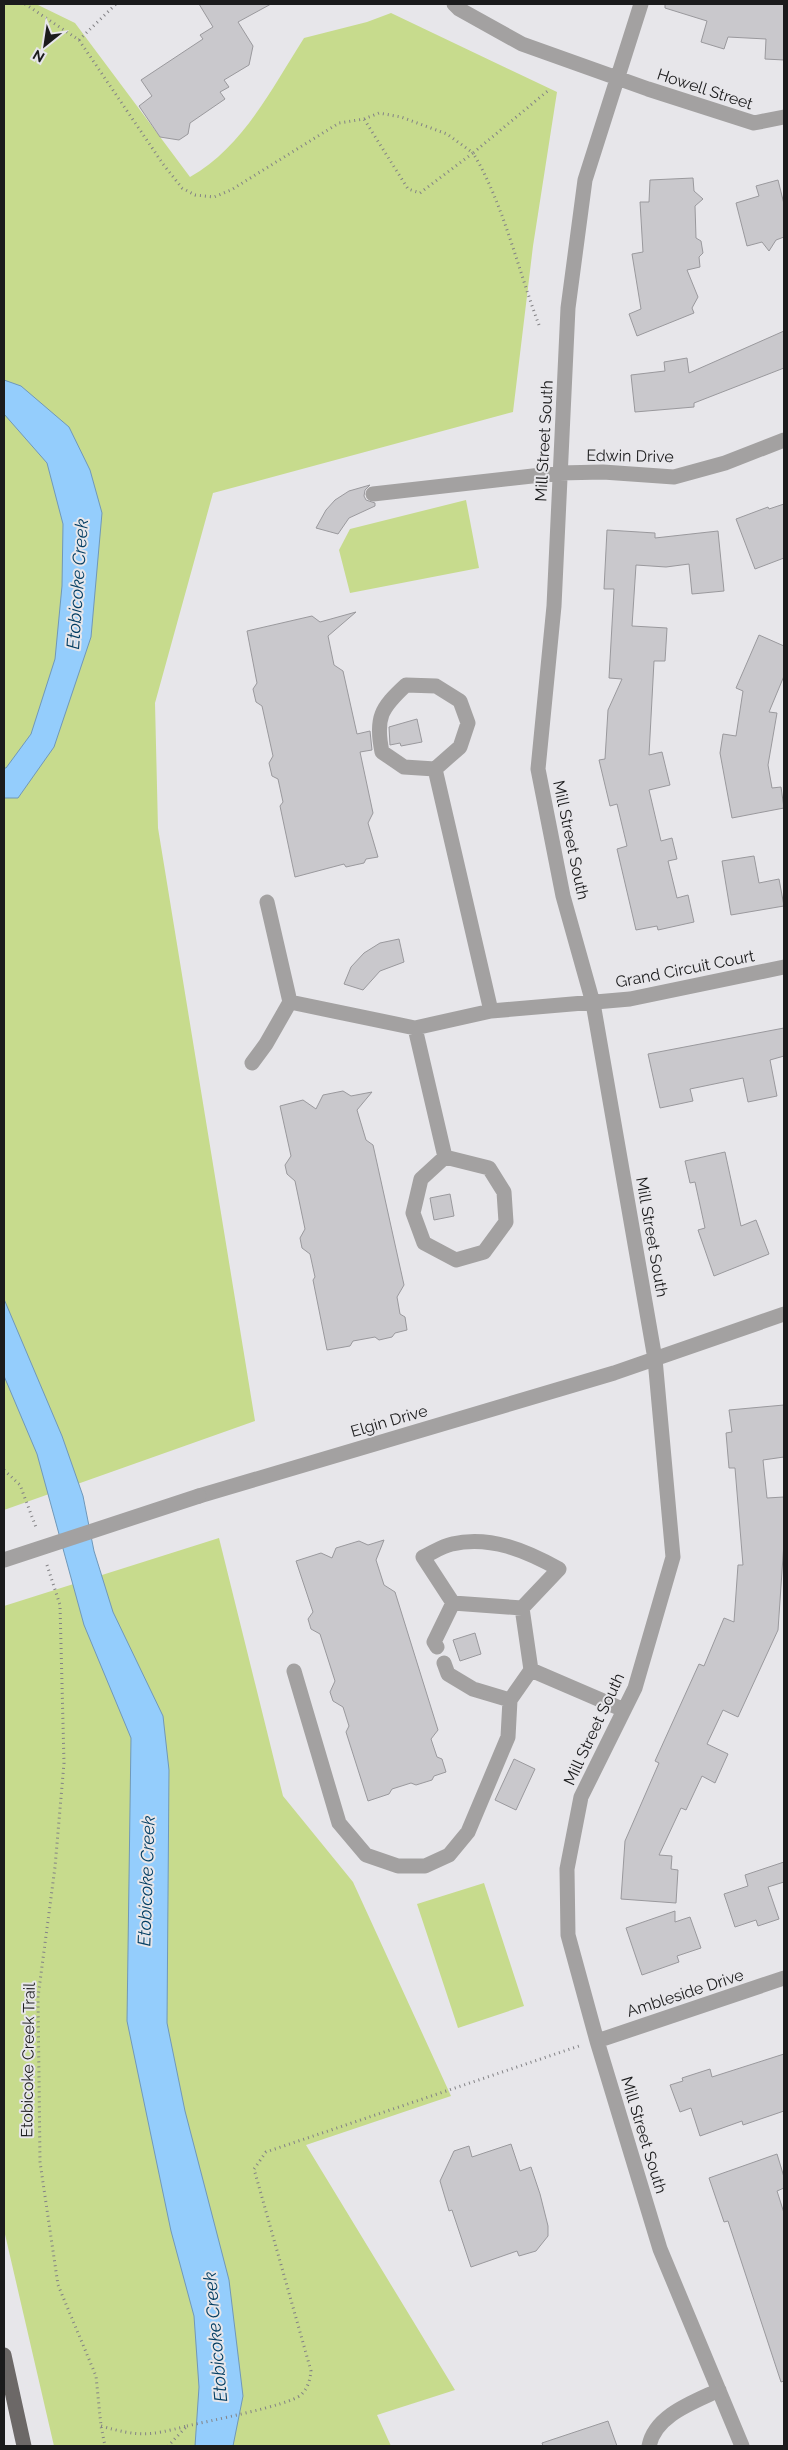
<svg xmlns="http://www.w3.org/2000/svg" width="788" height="2450" viewBox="0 0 788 2450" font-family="Raleway,sans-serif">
  <rect width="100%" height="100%" fill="#e7e6ea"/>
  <path fill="#c7db8d" d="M 4,4 L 36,4 L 75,23 L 190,177 C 243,147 272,88 304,38 L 367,22 L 391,13 L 557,92 L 533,246 L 513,412 L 213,493 L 155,703 L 158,828 L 255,1421 L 4,1510 Z
    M 466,500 L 479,568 L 350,593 L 339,550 L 350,529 Z
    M 219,1538 L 283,1796 L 353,1882 L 451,2096 L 306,2145 L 455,2390 L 377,2415 L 391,2446 L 54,2446 L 4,2230 L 4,1606 Z
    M 484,1883 L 524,2006 L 458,2028 L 417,1904 Z"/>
  <path fill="#94cdfc" stroke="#7098b9" d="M 4,380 L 21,386 L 69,427 L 90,470 L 102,513 L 91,637 L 54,747 L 18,798 L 4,798 L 4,768 L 6,768 L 31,734 L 55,659 L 62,586 L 63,524 L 47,463 L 4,414 Z
    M 4,1299 L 62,1436 L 83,1496 L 94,1551 L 113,1612 L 163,1716 L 169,1770 L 167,2023 L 185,2111 L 229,2280 L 243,2396 L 233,2446 L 195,2446 L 199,2387 L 194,2316 L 171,2231 L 127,2021 L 131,1738 L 84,1625 L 37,1454 L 4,1376 Z"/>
  <path fill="#c9c8cc" stroke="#9a999d" d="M 199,4 L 271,4 L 238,22 L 253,46 L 249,65 L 224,80 L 229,87 L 220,92 L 225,99 L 190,123 L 188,134 L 179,140 L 160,137 L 139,106 L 152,96 L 141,80 L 203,39 L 200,35 L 213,27 Z
    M 665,4 L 784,4 L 784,60 L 765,59 L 766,39 L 728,37 L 724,49 L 701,42 L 707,21 L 665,8 Z
    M 693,178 L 694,191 L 703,199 L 695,206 L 696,238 L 701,241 L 703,253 L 699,257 L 700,267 L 687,270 L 698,297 L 692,308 L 694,313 L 637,336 L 629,314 L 641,309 L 632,254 L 643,252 L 640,202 L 649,202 L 650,180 Z
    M 778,180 L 784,204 L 784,237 L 776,240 L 769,251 L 762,242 L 747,246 L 736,203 L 759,196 L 756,186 Z
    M 784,331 L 784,368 L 694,403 L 694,407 L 635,412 L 631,375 L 665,371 L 664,362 L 687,358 L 689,373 Z
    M 370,485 L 365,490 L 364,496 L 366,500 L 375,503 L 375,506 L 349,518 L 338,534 L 316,528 L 326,510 L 335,500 L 349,491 Z
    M 784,504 L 784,558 L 755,569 L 736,519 L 768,507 L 769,509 Z
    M 607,530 L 655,533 L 655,538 L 718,531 L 724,591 L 692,594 L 689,564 L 666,567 L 636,565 L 632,626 L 667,628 L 665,661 L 654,661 L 649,755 L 662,752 L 670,785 L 649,790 L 661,841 L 672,838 L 677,859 L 668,861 L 677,898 L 688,895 L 694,922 L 658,930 L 657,926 L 636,930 L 617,849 L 627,846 L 617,804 L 610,806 L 599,760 L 605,759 L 608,710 L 622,679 L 609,678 L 614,589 L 604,589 Z
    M 356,612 L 328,636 L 334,665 L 343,671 L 357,734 L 370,731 L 372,750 L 360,752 L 373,813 L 368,823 L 378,857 L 366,859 L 364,863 L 346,867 L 344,864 L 295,877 L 280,806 L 283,802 L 278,779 L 272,776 L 269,763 L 273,756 L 262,706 L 256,702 L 253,689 L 257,683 L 247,631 L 312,616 L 320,622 Z
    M 759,635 L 784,646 L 784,676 L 769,712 L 777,713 L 768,765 L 772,788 L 781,787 L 784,808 L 732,818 L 720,753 L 723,734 L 736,736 L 743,691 L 736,688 Z
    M 417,719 L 422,742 L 401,746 L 400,743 L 390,745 L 389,727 Z
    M 754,856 L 759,883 L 779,879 L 784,906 L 731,915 L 722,861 Z
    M 399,939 L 404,962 L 380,971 L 363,990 L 344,984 L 351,967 L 364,953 L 380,943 Z
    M 784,1028 L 784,1056 L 770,1060 L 777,1096 L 748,1102 L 743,1078 L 690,1089 L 693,1101 L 660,1108 L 648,1054 Z
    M 343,1091 L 351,1096 L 372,1092 L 357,1110 L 366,1140 L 373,1145 L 404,1285 L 397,1297 L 400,1314 L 405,1317 L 407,1330 L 395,1333 L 392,1337 L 379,1340 L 375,1337 L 353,1341 L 350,1346 L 327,1350 L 313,1280 L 315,1277 L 310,1254 L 302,1248 L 300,1238 L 305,1229 L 295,1181 L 287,1174 L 285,1165 L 291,1156 L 280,1106 L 303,1100 L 316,1109 L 323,1095 Z
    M 725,1152 L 741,1226 L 756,1220 L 769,1254 L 714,1276 L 698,1230 L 705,1228 L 695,1182 L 690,1183 L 685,1161 Z
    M 450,1194 L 454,1216 L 434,1220 L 430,1198 Z
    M 784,1405 L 784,1457 L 763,1460 L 767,1498 L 784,1497 L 784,1542 L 778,1630 L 738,1717 L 723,1710 L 707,1744 L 728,1754 L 715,1783 L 702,1776 L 686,1810 L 681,1808 L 659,1855 L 672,1856 L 671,1869 L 678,1870 L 676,1903 L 621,1899 L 625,1841 L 659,1763 L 655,1761 L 699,1664 L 704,1666 L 724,1618 L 734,1622 L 738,1565 L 743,1565 L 735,1468 L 729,1468 L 726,1433 L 732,1432 L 729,1410 Z
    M 384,1540 L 376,1560 L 384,1585 L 395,1592 L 438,1730 L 431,1739 L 437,1757 L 442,1759 L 446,1772 L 434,1776 L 432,1780 L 416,1785 L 411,1783 L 392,1789 L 389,1794 L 368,1801 L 346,1732 L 349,1726 L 343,1707 L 333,1701 L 330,1692 L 335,1681 L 320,1634 L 311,1629 L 308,1619 L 313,1612 L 296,1561 L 321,1553 L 332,1558 L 336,1548 L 359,1541 L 368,1545 Z
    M 475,1633 L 481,1654 L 460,1661 L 453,1640 Z
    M 514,1759 L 535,1769 L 516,1810 L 495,1800 Z
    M 784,1862 L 784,1882 L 768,1887 L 779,1919 L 758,1926 L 756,1920 L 735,1927 L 724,1894 L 748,1886 L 745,1875 Z
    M 675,1911 L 675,1922 L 690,1917 L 701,1948 L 677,1956 L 679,1962 L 642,1975 L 626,1928 Z
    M 784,2054 L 784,2111 L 743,2125 L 742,2121 L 700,2136 L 691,2108 L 680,2112 L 670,2085 L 683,2081 L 682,2078 L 710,2069 L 712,2077 Z
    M 511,2144 L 520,2171 L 531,2167 L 540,2194 L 548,2226 L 548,2236 L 536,2251 L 519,2256 L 517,2251 L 471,2267 L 452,2210 L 449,2211 L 440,2181 L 454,2151 L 469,2146 L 472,2157 Z
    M 777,2154 L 784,2177 L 784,2188 L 777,2191 L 784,2213 L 784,2381 L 781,2382 L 728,2221 L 724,2222 L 709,2178 Z
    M 608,2421 L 617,2446 L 543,2446 L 542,2443 Z"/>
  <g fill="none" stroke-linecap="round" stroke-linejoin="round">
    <path stroke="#838285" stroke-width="3" stroke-dasharray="1 4" stroke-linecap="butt" d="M 25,4 L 79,40 L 163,164 L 182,188 L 195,195 L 214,197 L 231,190 L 339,123 L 364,119 L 379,113 L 401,117 L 447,134 L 473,153 L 420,193 L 408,189 L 364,119
      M 79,40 L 116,4
      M 539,325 C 518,270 503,202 473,153 L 550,89
      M 4,1470 L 20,1485 L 37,1530
      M 47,1565 L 60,1605 L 64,1763 L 55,1867 L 38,1997 L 40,2162 L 58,2285 L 96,2376 L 101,2426 L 105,2446
      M 101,2426 C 140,2437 148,2436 187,2426 L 168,2446
      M 187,2426 C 208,2421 287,2406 301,2395 C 308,2388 310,2380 311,2371 L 254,2169 L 266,2152 L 579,2046"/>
    <path stroke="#a3a1a1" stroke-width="15" d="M 454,4 L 459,9 L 522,44 L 648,89 L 754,123 L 784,117
      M 641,4 L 585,180 L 568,308 L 554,606 L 538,769 L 563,896 L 593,1003 L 655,1359 L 673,1557 L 635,1688 L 581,1797 L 567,1869 L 568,1935 L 597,2041 L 660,2249 L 742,2446
      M 373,494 L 559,473 L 603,472 L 674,477 L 725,463 L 784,440
      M 435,769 L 404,767 L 382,752 C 375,718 381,708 406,685 L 436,686 L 460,701 L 468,723 L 460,747 L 435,769 L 491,1011
      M 267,902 L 290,1002 L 415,1028 L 491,1011 L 630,999 L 784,967
      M 415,1028 L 445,1157 L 421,1179 L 413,1213 L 424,1243 L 456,1260 L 484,1252 L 506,1222 L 504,1192 L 489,1168 L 445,1157
      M 252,1063 L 266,1044 L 290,1002
      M 199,1496 L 614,1373 L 784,1314
      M 522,1608 L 453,1603 L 423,1557 C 432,1553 442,1546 452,1544 C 490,1535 527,1551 559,1569 L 522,1608 L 531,1670 L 624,1710
      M 437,1647 L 434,1642 L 453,1603
      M 444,1663 L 448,1674 L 473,1689 L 510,1700
      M 294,1671 L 339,1823 L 366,1855 L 398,1866 L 425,1866 L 449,1855 L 468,1832 L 508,1737 L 510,1700 L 531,1670
      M 597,2041 L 784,1978
      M 649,2446 C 655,2415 694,2402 719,2390"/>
    <path stroke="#6c6867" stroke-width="15" d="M 4,2355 L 24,2446"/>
    <path stroke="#a3a1a1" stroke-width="15" d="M 4,1560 L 199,1496"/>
  </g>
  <g text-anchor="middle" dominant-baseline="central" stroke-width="4" stroke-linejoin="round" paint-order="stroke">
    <g font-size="16" fill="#1b1b1c" stroke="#e7e6ea">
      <text transform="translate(705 89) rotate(18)">Howell Street</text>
      <text transform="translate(544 441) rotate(-87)">Mill Street South</text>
      <text transform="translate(630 456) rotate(1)">Edwin Drive</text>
      <text transform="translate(571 840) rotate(78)">Mill Street South</text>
      <text transform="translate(685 969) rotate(-11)">Grand Circuit Court</text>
      <text transform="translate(652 1237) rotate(80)">Mill Street South</text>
      <text transform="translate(389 1421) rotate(-16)">Elgin Drive</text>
      <text transform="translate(594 1729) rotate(-65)">Mill Street South</text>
      <text transform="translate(685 1993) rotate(-18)">Ambleside Drive</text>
      <text transform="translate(28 2060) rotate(-89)">Etobicoke Creek Trail</text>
      <text transform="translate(644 2135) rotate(73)">Mill Street South</text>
    </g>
    <g font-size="18" font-style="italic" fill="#033e63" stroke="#e7e6ea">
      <text transform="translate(77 584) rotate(-86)">Etobicoke Creek</text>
      <text transform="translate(146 1881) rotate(-88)">Etobicoke Creek</text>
      <text transform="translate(215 2337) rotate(-95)">Etobicoke Creek</text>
    </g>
  </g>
  <rect width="788" height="2450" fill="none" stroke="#1b1b1c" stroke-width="10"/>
  <g transform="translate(45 45) rotate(210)" stroke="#e7e6ea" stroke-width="4" paint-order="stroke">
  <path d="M0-4L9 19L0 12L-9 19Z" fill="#1b1b1c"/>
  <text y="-8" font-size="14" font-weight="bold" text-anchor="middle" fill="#1b1b1c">N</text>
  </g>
</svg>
